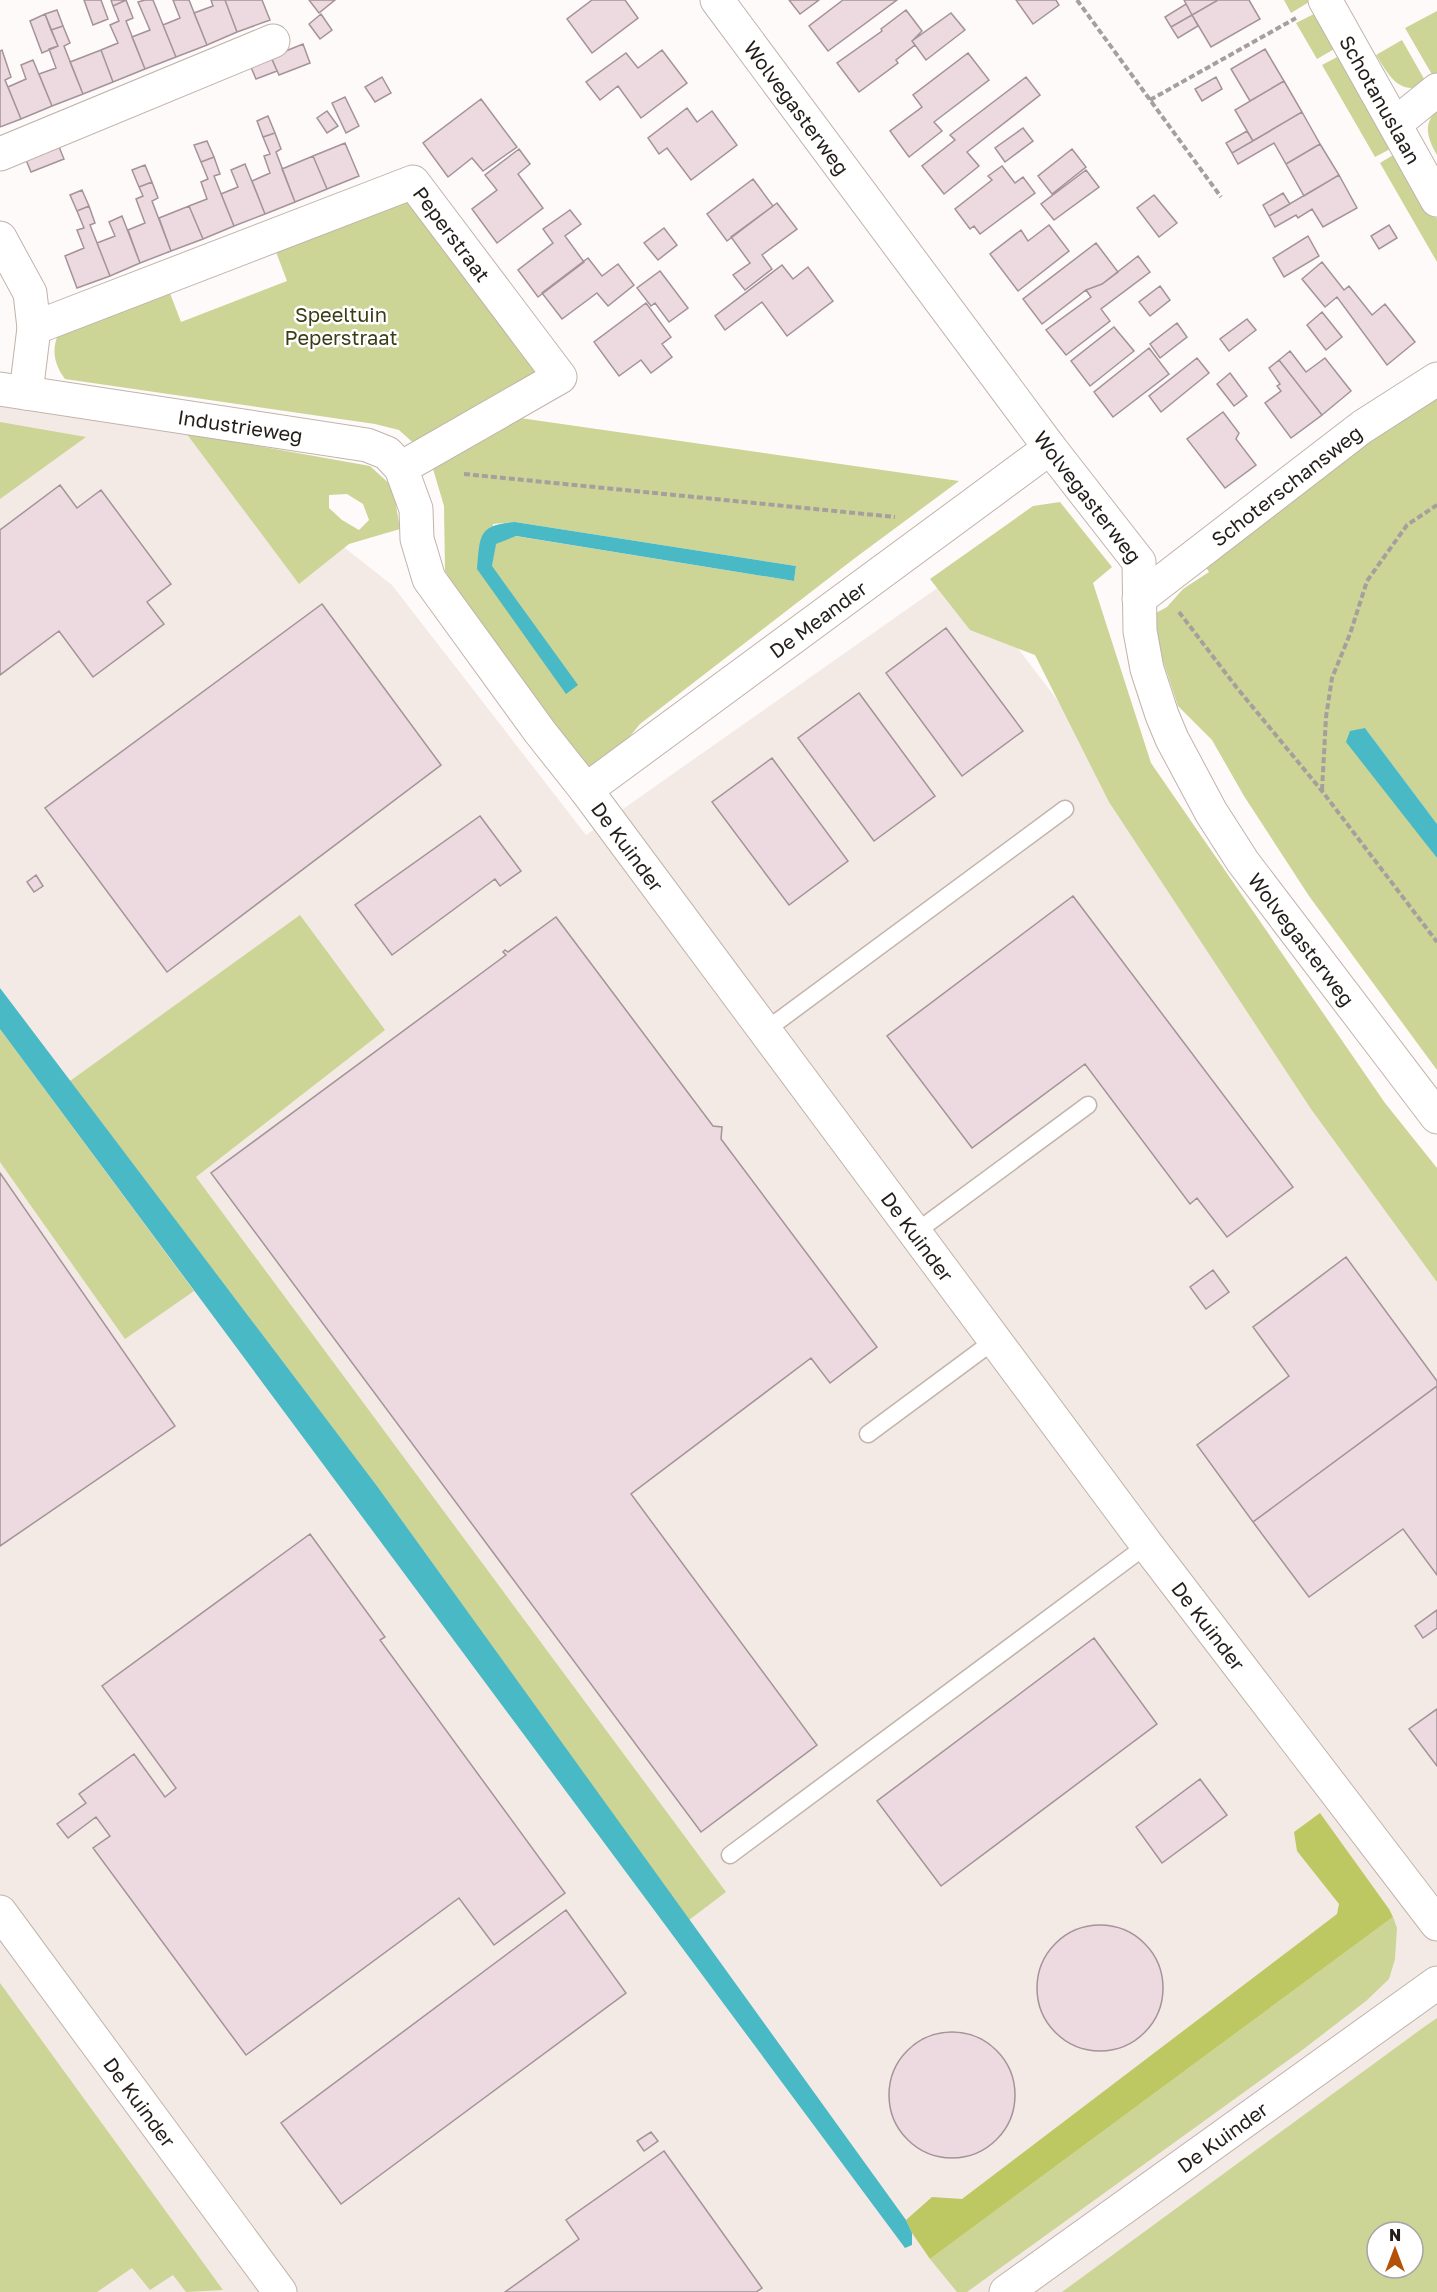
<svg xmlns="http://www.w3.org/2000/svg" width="1437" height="2292" viewBox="0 0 1437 2292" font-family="'Golos Text',sans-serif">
  <rect width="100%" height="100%" fill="#fefaf9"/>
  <path fill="#f3eae5" d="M 0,394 L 194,429 L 392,585 L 586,835 L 960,572 L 1437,1200 L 1437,2039 L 1086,2292 L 0,2292 Z"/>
  <path fill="#ccd496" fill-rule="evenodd" d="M 1284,0 L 1308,0 L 1309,2 L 1291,13 Z
    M 1437,11 L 1437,75 L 1434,78 L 1405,28 Z
    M 1316,13 L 1336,48 L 1317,59 L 1296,23 Z
    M 1402,40 L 1427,84 C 1399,97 1389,75 1376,55 Z
    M 1339,56 L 1394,147 L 1375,157 L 1322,65 Z
    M 1437,110 L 1437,155 C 1428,139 1422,125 1437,110 Z
    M 1398,152 L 1437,219 L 1437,262 L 1380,163 Z
    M 405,194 L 545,377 L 419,448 L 399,430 L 375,424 L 65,379 C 54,364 51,350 59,332 L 168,288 L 181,322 L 287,281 L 273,244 Z
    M 1437,397 L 1437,824 L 1365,728 L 1417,831 L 1437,858 L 1437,1070 L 1309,896 L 1244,796 L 1212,740 L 1178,706 L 1161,655 L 1154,614 L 1167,607 L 1183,589 L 1209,572 L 1205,566 L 1401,417 Z
    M 513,417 L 959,481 L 855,558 L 640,724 L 586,790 L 445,571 L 444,506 L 431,462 ZM 515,522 L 796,566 L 794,581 L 515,536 L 495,544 L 492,566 L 493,524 Z
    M 0,422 L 86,437 L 0,499 Z
    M 186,433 L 370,466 L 393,487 L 400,529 L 349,544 L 299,584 ZM 347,494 L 363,504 L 369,520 L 359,530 L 342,520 L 329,508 L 329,495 Z
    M 1060,502 L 1112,567 L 1093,583 L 1151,763 L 1385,1103 L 1437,1168 L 1437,1282 L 1311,1109 L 1109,802 L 1035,655 L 970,630 L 930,579 L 1033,506 Z
    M 300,915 L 385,1030 L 196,1177 L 726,1892 L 689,1920 L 377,1486 L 70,1081 Z
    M 0,1029 L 194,1291 L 125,1339 L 0,1162 Z
    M 1393,1917 L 1397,1928 L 1395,1959 L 1389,1979 L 1366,2001 L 1301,2051 L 967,2292 L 957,2292 L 930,2259 Z
    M 0,1983 L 223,2290 L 186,2292 L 173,2275 L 150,2290 L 132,2268 L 97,2292 L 0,2292 Z
    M 1437,2018 L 1437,2292 L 1062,2292 L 1424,2027 ZM 1377,2232 L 1413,2232 L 1413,2268 L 1377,2268 Z"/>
  <path fill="#bdc862" d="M 1320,1813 L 1389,1909 L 1393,1917 L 930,2259 L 912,2233 L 906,2220 L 932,2197 L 962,2199 L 1337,1914 L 1339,1904 L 1297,1851 L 1294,1832 Z"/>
  <path fill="#48b9c5" d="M 515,522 L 796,566 L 794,581 L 516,536 L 496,544 L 492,566 L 578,685 L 566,694 L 477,569 C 480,535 478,525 515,522 Z
    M 1365,728 L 1437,824 L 1437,858 L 1346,742 L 1350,731 Z
    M 0,988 L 377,1486 L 906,2220 L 912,2233 L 912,2245 L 905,2248 L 0,1029 Z"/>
  <path fill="#ecdae0" stroke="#a49399" stroke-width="1.5" d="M 84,0 L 101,0 L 108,19 L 93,25 Z
    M 111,0 L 126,0 L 113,6 Z
    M 126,0 L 133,18 L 126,21 L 145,69 L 113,82 L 101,50 L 118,43 L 110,25 L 119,21 L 113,6 Z
    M 145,0 L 153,0 L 176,57 L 145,69 L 132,37 L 150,30 L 138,2 Z
    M 173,0 L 189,0 L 207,45 L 176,57 L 163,25 L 180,18 Z
    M 211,0 L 225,0 L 237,32 L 207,45 L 194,13 L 213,6 Z
    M 225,0 L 262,0 L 270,20 L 237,32 Z
    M 309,0 L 335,0 L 319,13 Z
    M 592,0 L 625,0 L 638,18 L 592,53 L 567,19 Z
    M 789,0 L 819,0 L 800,14 Z
    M 843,0 L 897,0 L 828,51 L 809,26 Z
    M 1016,0 L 1056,0 L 1059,5 L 1033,24 Z
    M 1184,0 L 1218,0 L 1192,15 Z
    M 1218,0 L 1249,0 L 1260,19 L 1211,47 L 1192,15 Z
    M 1186,4 L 1192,15 L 1171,27 L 1165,17 Z
    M 57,10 L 63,26 L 51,30 L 45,14 Z
    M 906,10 L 922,31 L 912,41 L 915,45 L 896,60 L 898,63 L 859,92 L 837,63 L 882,31 L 881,29 Z
    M 951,13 L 965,30 L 926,60 L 912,41 Z
    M 45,14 L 58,46 L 42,53 L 30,21 Z
    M 321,14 L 332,30 L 320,39 L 309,24 Z
    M 1192,15 L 1198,26 L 1178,38 L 1171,27 Z
    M 63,26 L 70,43 L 64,46 L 83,94 L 52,106 L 39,74 L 56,68 L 49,49 L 58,46 L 51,30 Z
    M 303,44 L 310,63 L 279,75 L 271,57 Z
    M 1265,49 L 1284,81 L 1250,101 L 1231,69 Z
    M 2,50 L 11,77 L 5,80 L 21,119 L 0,127 L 0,51 Z
    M 101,50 L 113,82 L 83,94 L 70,62 Z
    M 662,50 L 687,83 L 641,118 L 618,86 L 600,100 L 586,82 L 626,53 L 638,68 Z
    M 968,53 L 989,80 L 934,122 L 942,131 L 909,157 L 890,131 L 922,107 L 913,95 Z
    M 271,57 L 277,71 L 256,79 L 250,65 Z
    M 33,60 L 52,106 L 21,119 L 8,87 L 26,79 L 21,65 Z
    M 382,77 L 391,93 L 375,102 L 365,87 Z
    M 1026,77 L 1040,95 L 967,152 L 979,166 L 944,194 L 922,166 L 955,140 L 950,135 Z
    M 1216,77 L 1222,89 L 1202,101 L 1195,89 Z
    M 1284,81 L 1302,112 L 1253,141 L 1235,110 Z
    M 345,97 L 359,126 L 346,133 L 332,103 Z
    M 481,99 L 517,147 L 483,171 L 472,158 L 448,177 L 423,143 Z
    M 687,108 L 697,122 L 712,111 L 737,145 L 691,180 L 667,148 L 659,154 L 648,138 Z
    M 327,111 L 338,126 L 327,133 L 317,118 Z
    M 1302,112 L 1320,144 L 1286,164 L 1274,143 L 1238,164 L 1232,153 Z
    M 268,116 L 275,133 L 263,137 L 257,121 Z
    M 1023,128 L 1033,141 L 1005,162 L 995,148 Z
    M 1247,131 L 1253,141 L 1232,153 L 1226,143 Z
    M 275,133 L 281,149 L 276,152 L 295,202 L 265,214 L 252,181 L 270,173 L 264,156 L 270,154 L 263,137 Z
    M 207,141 L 214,157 L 201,162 L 194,145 Z
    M 57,142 L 64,159 L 31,172 L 24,155 Z
    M 345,143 L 359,176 L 327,189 L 313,156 Z
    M 1320,144 L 1339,175 L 1304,196 L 1286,164 Z
    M 519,149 L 530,164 L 518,174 L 543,208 L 497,243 L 472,209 L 497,190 L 485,175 Z
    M 1072,149 L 1086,167 L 1052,194 L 1038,176 Z
    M 313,156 L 327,189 L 295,202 L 282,169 Z
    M 214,157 L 220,174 L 214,176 L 234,226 L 203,239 L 189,206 L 207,199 L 201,182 L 208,179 L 201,162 Z
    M 245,164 L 265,214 L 234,226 L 221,194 L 238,187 L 231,170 Z
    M 145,165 L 152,182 L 139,187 L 132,170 Z
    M 1002,166 L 1015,183 L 1023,177 L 1035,193 L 980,234 L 974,226 L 970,229 L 955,209 L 992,180 L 988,176 Z
    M 1086,170 L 1099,187 L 1054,220 L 1041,204 Z
    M 1339,175 L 1357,208 L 1323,227 L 1312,209 L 1298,218 L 1296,215 L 1275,227 L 1269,216 Z
    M 753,179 L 773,206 L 727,241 L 707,214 Z
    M 152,182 L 158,198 L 152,201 L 171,251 L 140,263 L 128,230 L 145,223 L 136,199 L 143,196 L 139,187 Z
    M 82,190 L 89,206 L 77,211 L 70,195 Z
    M 1283,193 L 1290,204 L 1269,216 L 1263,205 Z
    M 1154,195 L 1177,223 L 1159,237 L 1137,208 Z
    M 777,203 L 797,229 L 762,255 L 772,269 L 745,290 L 733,275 L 750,263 L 731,237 Z
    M 89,206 L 95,223 L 90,225 L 110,276 L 77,288 L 65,256 L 84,248 L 77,230 L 84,228 L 77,211 Z
    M 189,206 L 203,239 L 171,251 L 159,218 Z
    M 570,210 L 581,224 L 565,236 L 584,262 L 538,297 L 518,270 L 553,243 L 543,229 Z
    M 122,216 L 140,263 L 110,276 L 97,243 L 115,236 L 109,222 Z
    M 1049,225 L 1069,251 L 1018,291 L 990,254 L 1021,230 L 1028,241 Z
    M 1389,225 L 1397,238 L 1379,249 L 1371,236 Z
    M 664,228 L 677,245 L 658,260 L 644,243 Z
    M 1308,236 L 1319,256 L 1284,277 L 1273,258 Z
    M 1096,243 L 1118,272 L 1102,284 L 1086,290 L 1042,324 L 1023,299 Z
    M 1138,256 L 1150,272 L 1101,309 L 1110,321 L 1066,355 L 1046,330 L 1091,297 L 1086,290 L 1102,284 Z
    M 588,258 L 602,276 L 618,264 L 634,285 L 608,306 L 597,293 L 562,319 L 542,293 Z
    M 1322,262 L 1344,290 L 1349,286 L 1372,315 L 1385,304 L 1415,342 L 1387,365 L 1337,297 L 1325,307 L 1302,279 Z
    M 782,265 L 793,279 L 808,267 L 833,301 L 787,336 L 762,302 L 725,330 L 715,316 Z
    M 660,271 L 688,308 L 669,322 L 655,303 L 651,306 L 637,288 Z
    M 1160,286 L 1170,300 L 1150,316 L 1139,302 Z
    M 646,303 L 671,337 L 662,344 L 672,357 L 651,373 L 641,360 L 619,376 L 594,342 Z
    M 1322,312 L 1342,337 L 1326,350 L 1307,325 Z
    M 1247,319 L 1256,330 L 1229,351 L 1220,339 Z
    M 1177,323 L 1187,337 L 1160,358 L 1150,344 Z
    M 1114,327 L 1134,351 L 1090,386 L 1071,361 Z
    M 1149,348 L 1169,374 L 1113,417 L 1094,392 Z
    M 1290,351 L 1306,372 L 1325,358 L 1351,391 L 1322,415 L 1279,360 Z
    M 1197,358 L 1209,373 L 1161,412 L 1149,396 Z
    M 1279,360 L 1322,415 L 1291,438 L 1265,403 L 1281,391 L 1277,386 L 1280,384 L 1269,368 Z
    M 1230,373 L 1247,396 L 1234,406 L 1217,384 Z
    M 1223,412 L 1239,433 L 1236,439 L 1256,465 L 1225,488 L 1187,439 Z
    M 60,485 L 77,508 L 101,490 L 171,584 L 147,602 L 164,624 L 93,677 L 59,631 L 0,675 L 0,530 Z
    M 322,604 L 441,765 L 167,972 L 45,808 Z
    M 946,628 L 1023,731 L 962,776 L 886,673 Z
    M 859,693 L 935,796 L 874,841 L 798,738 Z
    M 772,758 L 848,861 L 789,905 L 712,802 Z
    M 480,816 L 521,871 L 500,886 L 495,879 L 392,955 L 355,905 Z
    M 36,875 L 43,886 L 34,892 L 27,882 Z
    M 1073,896 L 1293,1187 L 1227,1237 L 1197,1198 L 1190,1204 L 1085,1064 L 972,1148 L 887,1036 Z
    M 556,917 L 713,1126 L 722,1127 L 721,1139 L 877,1347 L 830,1383 L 811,1358 L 631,1494 L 817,1745 L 701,1832 L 211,1173 L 506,955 L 503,952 L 505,950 L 508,952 Z
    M 0,1173 L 175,1426 L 0,1546 Z
    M 1346,1257 L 1437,1381 L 1437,1386 L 1253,1522 L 1197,1445 L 1289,1376 L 1253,1327 Z
    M 1213,1270 L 1229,1292 L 1206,1309 L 1190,1287 Z
    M 1437,1386 L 1437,1575 L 1403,1529 L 1309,1597 L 1253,1522 Z
    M 310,1534 L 385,1637 L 380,1640 L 565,1893 L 494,1945 L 459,1898 L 246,2055 L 93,1848 L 110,1836 L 96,1817 L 68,1838 L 57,1824 L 86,1803 L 79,1794 L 134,1754 L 165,1797 L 176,1788 L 102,1686 Z
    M 1437,1610 L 1437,1628 L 1423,1638 L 1415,1626 Z
    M 1094,1638 L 1157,1724 L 941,1886 L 877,1801 Z
    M 1437,1709 L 1437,1766 L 1409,1729 Z
    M 1200,1779 L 1227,1815 L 1162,1863 L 1136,1827 Z
    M 566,1910 L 626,1993 L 341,2204 L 281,2123 Z
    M1037 1988a63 63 0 1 1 126 0a63 63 0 1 1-126 0Z
    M889 2095a63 63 0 1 1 126 0a63 63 0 1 1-126 0Z
    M 651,2132 L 658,2141 L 644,2151 L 637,2141 Z
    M 664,2151 L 762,2288 L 756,2292 L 505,2292 L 579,2239 L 566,2220 Z"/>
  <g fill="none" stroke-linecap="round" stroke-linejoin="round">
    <g stroke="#c2b3ab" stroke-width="19">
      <path id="service" d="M 766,1030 L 1065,809
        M 916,1232 L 1088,1105
        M 868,1434 L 995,1340
        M 730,1855 L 1147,1545"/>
    </g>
    <g stroke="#c2b3ab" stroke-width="35">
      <g id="minor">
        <path id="s1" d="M 1325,0 L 1437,200"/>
        <path d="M 1395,124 L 1437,90"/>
        <path d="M 0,154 L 273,41"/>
        <path d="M 0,238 L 30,293 L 34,328 L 26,393"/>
        <path id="s2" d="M 34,328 L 413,182 L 560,377 L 401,468"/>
        <path id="s3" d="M 0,389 L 367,445 L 387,453 L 401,468 L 416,509 L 417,539 L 429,579 L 540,732 L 586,790 L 1147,1545 L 1437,1924"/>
        <path id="s4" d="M 1139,599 L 1362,427 L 1437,379"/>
        <path id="s5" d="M 586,790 L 1050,448"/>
        <path id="s6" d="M 0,1912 L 280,2292"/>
      </g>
    </g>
    <g stroke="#c2b3ab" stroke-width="35">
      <g id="tertiary">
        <path id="s7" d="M 717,0 L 1050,448 L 1139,562 L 1140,631 L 1147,669 L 1162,715 L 1172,739 L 1211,812 L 1243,862 L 1437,1117"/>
      </g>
    </g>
    <g stroke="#c2b3ab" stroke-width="35">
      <g id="secondary">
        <path id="s8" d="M 1006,2292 L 1437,1983"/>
      </g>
    </g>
    <path stroke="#a5a09e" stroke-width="4" stroke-dasharray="6 3" stroke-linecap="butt" d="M 1077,0 L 1221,197
      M 1150,100 L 1296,18
      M 464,474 L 895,517
      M 1179,612 L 1237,688 L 1322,791 L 1437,942
      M 1322,790 L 1326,717 L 1332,678 L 1350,634 L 1367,581 L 1407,525 L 1437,505"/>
    <use href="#service" stroke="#fff" stroke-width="16"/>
    <use href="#minor" stroke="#fff" stroke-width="33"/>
    <use href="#tertiary" stroke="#fff" stroke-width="33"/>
    <use href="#secondary" stroke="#fff" stroke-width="33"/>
  </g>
  <g text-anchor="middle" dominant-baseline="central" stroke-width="5" stroke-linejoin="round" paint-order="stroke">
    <g font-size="20" fill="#241e1b" stroke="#fff">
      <text stroke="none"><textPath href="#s1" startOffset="114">Schotanuslaan</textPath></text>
      <text stroke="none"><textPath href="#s7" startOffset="134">Wolvegasterweg</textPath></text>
      <text stroke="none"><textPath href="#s2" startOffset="471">Peperstraat</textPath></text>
      <text stroke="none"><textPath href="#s3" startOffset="243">Industrieweg</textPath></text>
      <text stroke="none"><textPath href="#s4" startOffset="186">Schoterschansweg</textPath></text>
      <text stroke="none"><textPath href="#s7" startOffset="620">Wolvegasterweg</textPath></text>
      <text stroke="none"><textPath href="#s5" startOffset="288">De Meander</textPath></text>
      <text stroke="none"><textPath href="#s3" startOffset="862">De Kuinder</textPath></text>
      <text stroke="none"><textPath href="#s7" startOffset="1124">Wolvegasterweg</textPath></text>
      <text stroke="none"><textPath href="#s3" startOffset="1348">De Kuinder</textPath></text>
      <text stroke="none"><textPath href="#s3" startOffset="1834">De Kuinder</textPath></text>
      <text stroke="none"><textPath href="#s6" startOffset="236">De Kuinder</textPath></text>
      <text stroke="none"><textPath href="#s8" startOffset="266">De Kuinder</textPath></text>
    </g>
    <g font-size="20" fill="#393e13" stroke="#fff">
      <text x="341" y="314">Speeltuin<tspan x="341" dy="23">Peperstraat</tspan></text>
    </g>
  </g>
  <g transform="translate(1395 2250)"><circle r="28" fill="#ffffff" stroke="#a7a5a4" stroke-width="1.5"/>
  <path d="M0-4.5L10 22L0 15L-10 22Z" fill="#b35309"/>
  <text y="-9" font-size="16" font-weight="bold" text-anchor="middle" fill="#241e1b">N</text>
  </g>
</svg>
